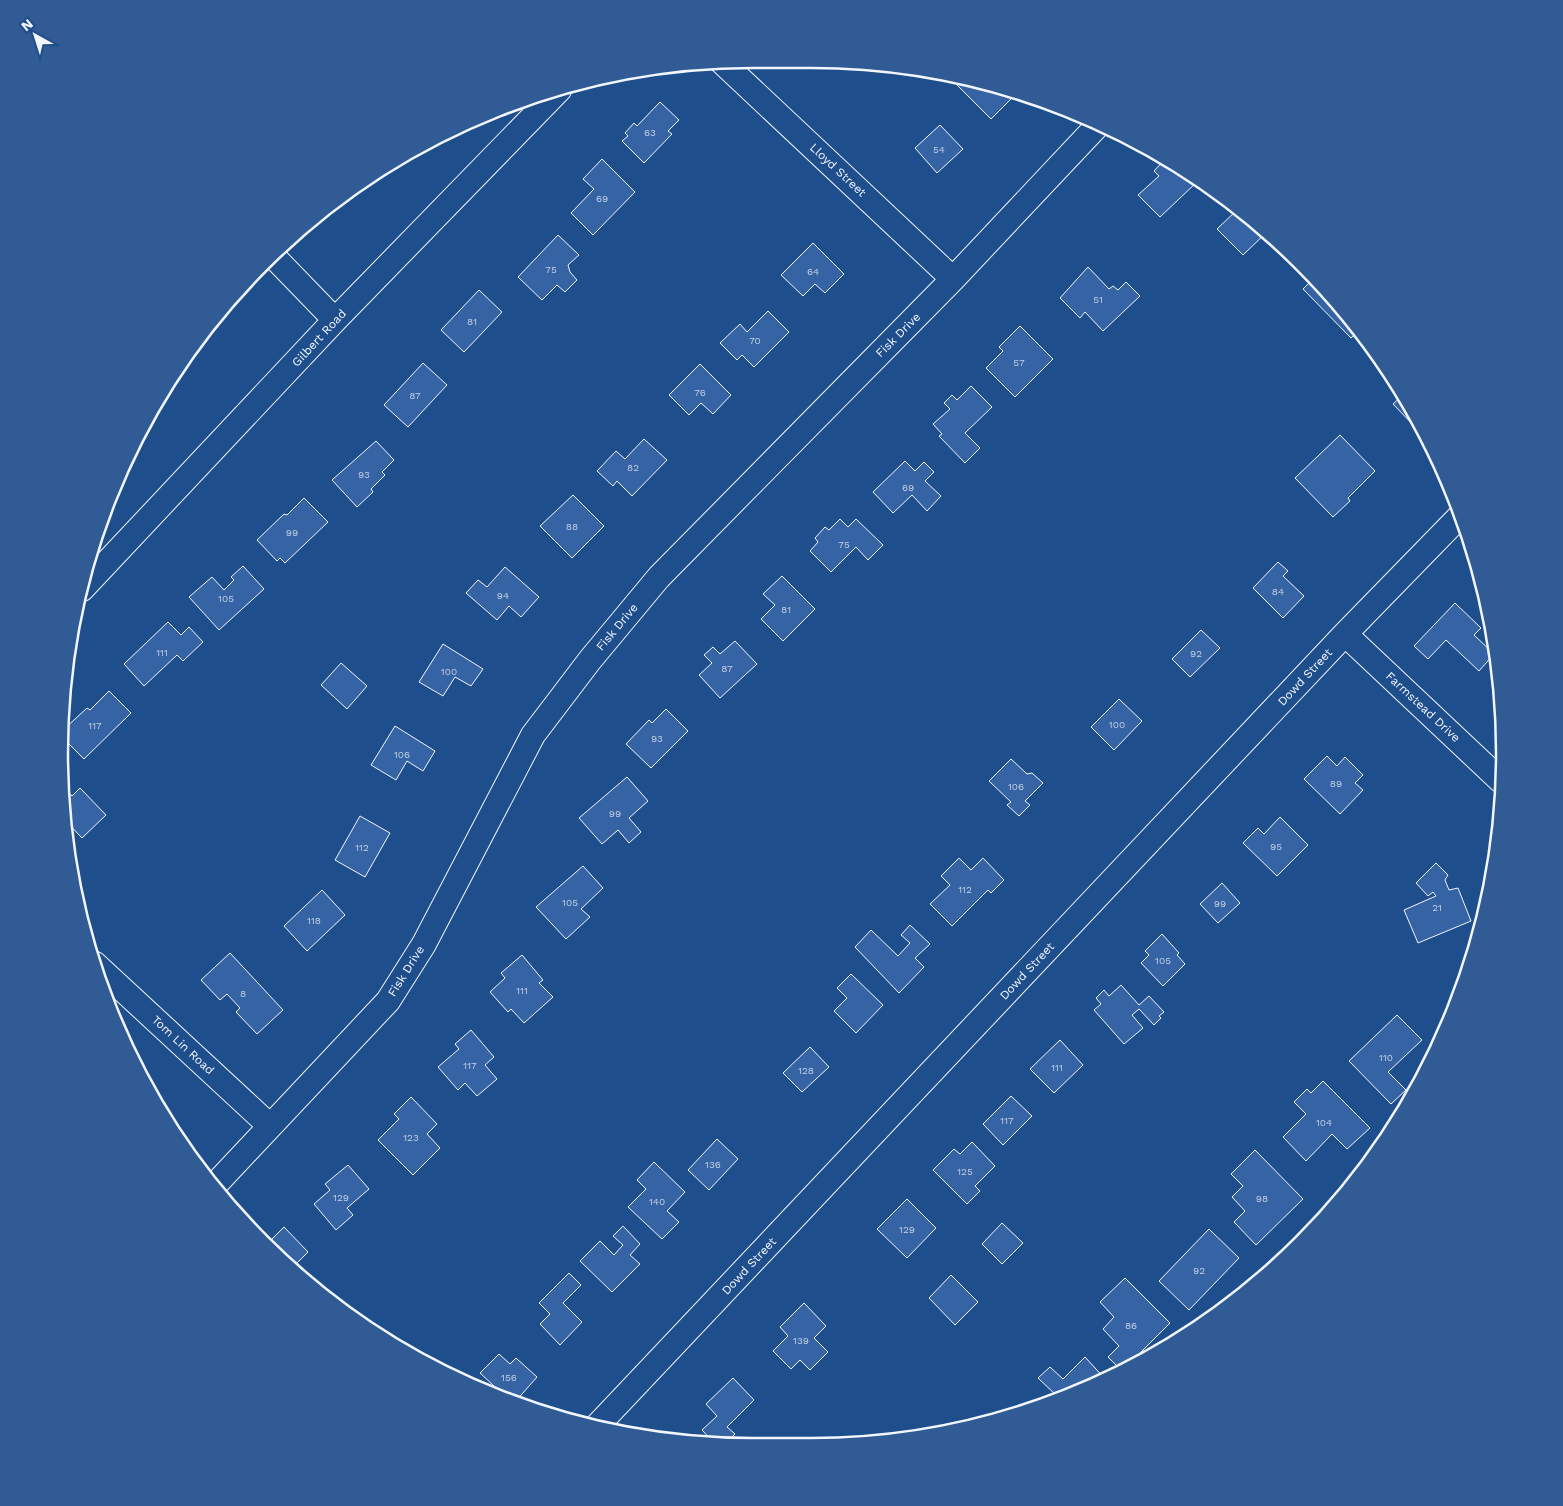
<svg xmlns="http://www.w3.org/2000/svg" width="1563" height="1506" viewBox="0 0 1563 1506" font-family="'Work Sans',sans-serif">
  <rect width="100%" height="100%" fill="#1f4e8c"/>
  <path fill="#3563a3" stroke="#f2f6ff" d="M 961,79 L 1018,92 L 991,119 L 956,84 Z
    M 660,102 L 679,120 L 668,131 L 672,134 L 644,163 L 622,141 L 628,136 L 625,133 L 634,123 L 637,126 Z
    M 940,125 L 963,149 L 937,173 L 915,148 Z
    M 1166,158 L 1198,181 L 1160,217 L 1138,195 L 1159,176 L 1154,171 Z
    M 602,159 L 635,192 L 593,235 L 571,213 L 594,189 L 583,179 Z
    M 1238,209 L 1268,231 L 1243,255 L 1217,229 Z
    M 558,235 L 579,255 L 568,265 L 570,272 L 577,280 L 565,292 L 557,285 L 542,300 L 518,277 Z
    M 813,243 L 844,274 L 825,293 L 815,284 L 803,296 L 781,275 Z
    M 1088,267 L 1109,289 L 1113,286 L 1118,290 L 1126,282 L 1140,296 L 1103,331 L 1085,312 L 1080,318 L 1060,298 Z
    M 1313,279 L 1360,330 L 1351,338 L 1303,289 Z
    M 479,290 L 502,312 L 464,352 L 441,330 Z
    M 768,311 L 789,332 L 754,367 L 742,355 L 737,360 L 720,343 L 740,324 L 747,332 Z
    M 1020,326 L 1053,359 L 1015,397 L 986,368 L 1003,351 L 999,347 Z
    M 423,363 L 447,385 L 408,427 L 384,405 Z
    M 700,364 L 731,395 L 713,414 L 701,403 L 689,415 L 669,395 Z
    M 971,386 L 992,407 L 965,433 L 980,448 L 965,463 L 939,436 L 942,434 L 933,424 L 950,409 L 944,403 L 952,395 L 957,400 Z
    M 1402,396 L 1422,429 L 1419,431 L 1393,404 Z
    M 1340,435 L 1375,471 L 1348,498 L 1350,501 L 1333,517 L 1295,478 Z
    M 644,439 L 667,460 L 632,496 L 617,481 L 613,486 L 597,471 L 616,451 L 625,459 Z
    M 376,441 L 394,460 L 382,472 L 385,475 L 371,489 L 373,492 L 357,507 L 332,480 Z
    M 905,461 L 915,471 L 924,462 L 934,472 L 925,481 L 941,496 L 927,511 L 912,495 L 893,513 L 873,492 Z
    M 573,495 L 604,526 L 572,558 L 540,526 Z
    M 304,498 L 328,522 L 285,563 L 280,558 L 277,561 L 257,540 L 284,514 L 287,515 Z
    M 840,519 L 848,527 L 856,519 L 883,545 L 868,560 L 856,547 L 831,572 L 810,551 L 818,542 L 815,538 L 825,527 L 829,530 Z
    M 1278,562 L 1288,571 L 1283,576 L 1304,596 L 1283,618 L 1253,588 Z
    M 243,566 L 264,589 L 219,630 L 189,597 L 212,577 L 224,590 L 234,580 L 231,577 Z
    M 505,567 L 539,597 L 521,617 L 509,606 L 497,620 L 466,593 L 478,580 L 487,587 Z
    M 782,576 L 815,609 L 783,641 L 761,619 L 775,605 L 763,594 Z
    M 1455,603 L 1481,628 L 1474,635 L 1494,654 L 1479,671 L 1446,640 L 1428,659 L 1414,646 Z
    M 168,622 L 181,635 L 189,627 L 203,642 L 183,661 L 177,655 L 144,686 L 124,664 Z
    M 1201,630 L 1220,648 L 1190,677 L 1172,659 Z
    M 735,641 L 757,664 L 720,698 L 699,675 L 712,663 L 704,655 L 713,647 L 720,654 Z
    M 443,644 L 483,669 L 471,686 L 455,677 L 443,696 L 419,682 Z
    M 341,663 L 367,686 L 347,709 L 321,685 Z
    M 109,691 L 131,713 L 84,759 L 62,737 L 62,731 L 87,708 L 90,710 Z
    M 1119,699 L 1142,721 L 1114,750 L 1091,727 Z
    M 666,709 L 688,731 L 651,768 L 626,744 L 649,720 L 652,723 Z
    M 395,726 L 435,751 L 423,771 L 407,761 L 396,780 L 371,765 Z
    M 1327,756 L 1337,766 L 1345,757 L 1363,775 L 1355,783 L 1363,790 L 1340,814 L 1304,779 Z
    M 1011,759 L 1027,774 L 1032,773 L 1043,783 L 1025,801 L 1030,805 L 1019,816 L 1007,805 L 1011,802 L 989,781 Z
    M 627,777 L 648,801 L 629,818 L 641,832 L 629,843 L 618,830 L 602,844 L 579,818 Z
    M 61,784 L 72,796 L 80,788 L 106,815 L 82,838 L 63,818 Z
    M 360,816 L 390,833 L 365,877 L 335,860 Z
    M 1280,817 L 1308,845 L 1277,876 L 1243,843 L 1258,828 L 1264,834 Z
    M 959,858 L 971,870 L 983,858 L 1004,880 L 991,893 L 988,890 L 952,926 L 930,904 L 950,885 L 941,876 Z
    M 1436,863 L 1448,875 L 1445,880 L 1449,890 L 1458,888 L 1471,921 L 1418,943 L 1404,910 L 1436,896 L 1433,892 L 1428,896 L 1416,883 Z
    M 583,866 L 603,888 L 581,909 L 590,917 L 566,939 L 536,907 Z
    M 1222,883 L 1240,903 L 1218,923 L 1200,904 Z
    M 322,890 L 345,915 L 307,951 L 284,926 Z
    M 910,925 L 930,944 L 915,958 L 924,967 L 899,993 L 855,947 L 871,930 L 898,956 L 910,943 L 901,935 Z
    M 1162,934 L 1179,953 L 1177,955 L 1185,964 L 1163,986 L 1141,963 L 1149,955 L 1145,951 Z
    M 230,953 L 283,1010 L 257,1034 L 236,1012 L 240,1008 L 227,994 L 220,1000 L 201,980 Z
    M 522,955 L 543,980 L 539,983 L 553,997 L 524,1023 L 511,1009 L 508,1012 L 490,992 L 505,978 L 501,973 Z
    M 851,974 L 883,1005 L 856,1033 L 834,1011 L 847,998 L 837,988 Z
    M 1121,985 L 1139,1005 L 1149,996 L 1164,1012 L 1159,1016 L 1161,1018 L 1154,1025 L 1139,1009 L 1132,1015 L 1143,1028 L 1124,1044 L 1094,1010 L 1101,1004 L 1096,998 L 1104,990 L 1109,996 Z
    M 1397,1015 L 1422,1040 L 1388,1072 L 1406,1090 L 1391,1104 L 1349,1061 Z
    M 471,1030 L 494,1057 L 485,1065 L 497,1079 L 477,1096 L 465,1083 L 458,1090 L 438,1067 L 459,1049 L 455,1044 Z
    M 1060,1040 L 1083,1065 L 1054,1093 L 1030,1069 Z
    M 810,1047 L 829,1067 L 802,1092 L 783,1073 Z
    M 1323,1081 L 1370,1128 L 1347,1149 L 1332,1134 L 1306,1161 L 1283,1137 L 1306,1114 L 1294,1102 L 1307,1089 L 1311,1093 Z
    M 1011,1096 L 1032,1116 L 1003,1145 L 983,1124 Z
    M 411,1097 L 437,1124 L 427,1134 L 440,1148 L 413,1175 L 378,1140 L 399,1119 L 394,1114 Z
    M 717,1139 L 738,1159 L 709,1190 L 688,1170 Z
    M 972,1142 L 995,1166 L 975,1186 L 980,1191 L 967,1204 L 933,1170 L 954,1149 L 960,1154 Z
    M 1255,1150 L 1303,1199 L 1256,1245 L 1234,1222 L 1245,1211 L 1232,1197 L 1243,1186 L 1231,1174 Z
    M 654,1162 L 685,1192 L 667,1211 L 679,1222 L 662,1239 L 628,1207 L 646,1189 L 637,1180 Z
    M 348,1165 L 369,1189 L 347,1208 L 353,1215 L 336,1230 L 314,1204 L 330,1190 L 325,1184 Z
    M 907,1199 L 936,1228 L 907,1258 L 877,1229 Z
    M 1002,1223 L 1023,1243 L 1002,1264 L 982,1244 Z
    M 623,1226 L 640,1244 L 630,1255 L 640,1264 L 612,1292 L 580,1261 L 600,1241 L 614,1255 L 623,1245 L 613,1236 Z
    M 284,1227 L 308,1252 L 292,1268 L 267,1244 Z
    M 1209,1229 L 1239,1258 L 1189,1310 L 1159,1281 Z
    M 569,1273 L 581,1285 L 563,1303 L 582,1322 L 560,1345 L 540,1324 L 550,1314 L 539,1303 Z
    M 951,1275 L 978,1302 L 955,1325 L 929,1298 Z
    M 1125,1278 L 1170,1323 L 1137,1356 L 1141,1361 L 1123,1372 L 1108,1357 L 1119,1346 L 1103,1329 L 1114,1317 L 1100,1302 Z
    M 804,1303 L 826,1326 L 814,1338 L 828,1352 L 810,1370 L 800,1360 L 791,1369 L 773,1351 L 788,1336 L 780,1327 Z
    M 499,1354 L 510,1364 L 516,1358 L 537,1377 L 515,1402 L 508,1399 L 480,1373 Z
    M 1085,1357 L 1106,1380 L 1054,1400 L 1057,1396 L 1038,1378 L 1050,1367 L 1063,1379 Z
    M 733,1378 L 754,1400 L 727,1427 L 735,1434 L 723,1446 L 717,1446 L 702,1430 L 717,1416 L 706,1404 Z
    M 1013,1407 L 1018,1413 L 1001,1419 Z"/>
  <g fill="none" stroke-linecap="round" stroke-linejoin="round">
    <g stroke="#f2f6ff" stroke-width="26">
      <path id="minor" d="M 722,62 L 953,279
        M 273,256 L 335,320
        M 82,589 L 335,320 L 559,90
        M 1345,634 L 1500,780
        M 95,964 L 270,1126
        M 214,1186 L 388,1001 L 424,944 L 533,735 L 590,660 L 659,577 L 953,279 L 1098,125
        M 596,1427 L 1345,634 L 1459,517"/>
    </g>
    <use href="#minor" stroke="#1f4e8c" stroke-width="24"/>
  </g>
  <g text-anchor="middle" dominant-baseline="central" stroke-width="4" stroke-linejoin="round" paint-order="stroke">
    <g font-size="10" fill="#c3d1e8">
      <text x="650" y="132">63</text>
      <text x="939" y="149">54</text>
      <text x="602" y="198">69</text>
      <text x="551" y="269">75</text>
      <text x="813" y="271">64</text>
      <text x="1098" y="299">51</text>
      <text x="472" y="321">81</text>
      <text x="755" y="340">70</text>
      <text x="1019" y="362">57</text>
      <text x="700" y="392">76</text>
      <text x="415" y="395">87</text>
      <text x="633" y="467">82</text>
      <text x="364" y="474">93</text>
      <text x="908" y="487">69</text>
      <text x="572" y="526">88</text>
      <text x="292" y="532">99</text>
      <text x="844" y="544">75</text>
      <text x="1278" y="591">84</text>
      <text x="503" y="595">94</text>
      <text x="226" y="598">105</text>
      <text x="786" y="609">81</text>
      <text x="162" y="652">111</text>
      <text x="1196" y="653">92</text>
      <text x="727" y="668">87</text>
      <text x="449" y="671">100</text>
      <text x="1117" y="724">100</text>
      <text x="95" y="725">117</text>
      <text x="657" y="738">93</text>
      <text x="402" y="754">106</text>
      <text x="1336" y="783">89</text>
      <text x="1016" y="786">106</text>
      <text x="615" y="813">99</text>
      <text x="1276" y="846">95</text>
      <text x="362" y="847">112</text>
      <text x="965" y="889">112</text>
      <text x="570" y="902">105</text>
      <text x="1220" y="903">99</text>
      <text x="1437" y="907">21</text>
      <text x="314" y="920">118</text>
      <text x="1163" y="960">105</text>
      <text x="522" y="990">111</text>
      <text x="243" y="993">8</text>
      <text x="1386" y="1057">110</text>
      <text x="470" y="1065">117</text>
      <text x="1057" y="1067">111</text>
      <text x="806" y="1070">128</text>
      <text x="1007" y="1120">117</text>
      <text x="1324" y="1122">104</text>
      <text x="411" y="1137">123</text>
      <text x="713" y="1164">136</text>
      <text x="965" y="1171">125</text>
      <text x="341" y="1197">129</text>
      <text x="1262" y="1198">98</text>
      <text x="657" y="1201">140</text>
      <text x="907" y="1229">129</text>
      <text x="1199" y="1270">92</text>
      <text x="1131" y="1325">86</text>
      <text x="801" y="1340">139</text>
      <text x="509" y="1377">156</text>
    </g>
    <g font-size="12" fill="#f2f6ff" stroke="#1f4e8c">
      <text transform="translate(838 170) rotate(43)">Lloyd Street</text>
      <text transform="translate(898 335) rotate(-45)">Fisk Drive</text>
      <text transform="translate(319 338) rotate(-47)">Gilbert Road</text>
      <text transform="translate(617 627) rotate(-50)">Fisk Drive</text>
      <text transform="translate(1305 677) rotate(-47)">Dowd Street</text>
      <text transform="translate(1423 707) rotate(43)">Farmstead Drive</text>
      <text transform="translate(406 971) rotate(-58)">Fisk Drive</text>
      <text transform="translate(1027 971) rotate(-47)">Dowd Street</text>
      <text transform="translate(183 1045) rotate(43)">Tom Lin Road</text>
      <text transform="translate(749 1266) rotate(-47)">Dowd Street</text>
    </g>
  </g>
  <path d="M0 0H1563V1506H0ZM753 68H811A685 685 0 0 1 1496 753V753A685 685 0 0 1 811 1438H753A685 685 0 0 1 68 753V753A685 685 0 0 1 753 68Z" fill="#305b95" fill-rule="evenodd"/>
  <path fill="none" stroke="#f2f6ff" stroke-width="2.5" d="M753 68H811A685 685 0 0 1 1496 753V753A685 685 0 0 1 811 1438H753A685 685 0 0 1 68 753V753A685 685 0 0 1 753 68Z"/>
  <g transform="translate(35 35) rotate(321)" stroke="#1f4e8c" stroke-width="4" paint-order="stroke">
  <path d="M0-4L9 19L0 12L-9 19Z" fill="#f2f6ff"/>
  <text y="-8" font-size="14" font-weight="bold" text-anchor="middle" fill="#f2f6ff">N</text>
  </g>
</svg>
